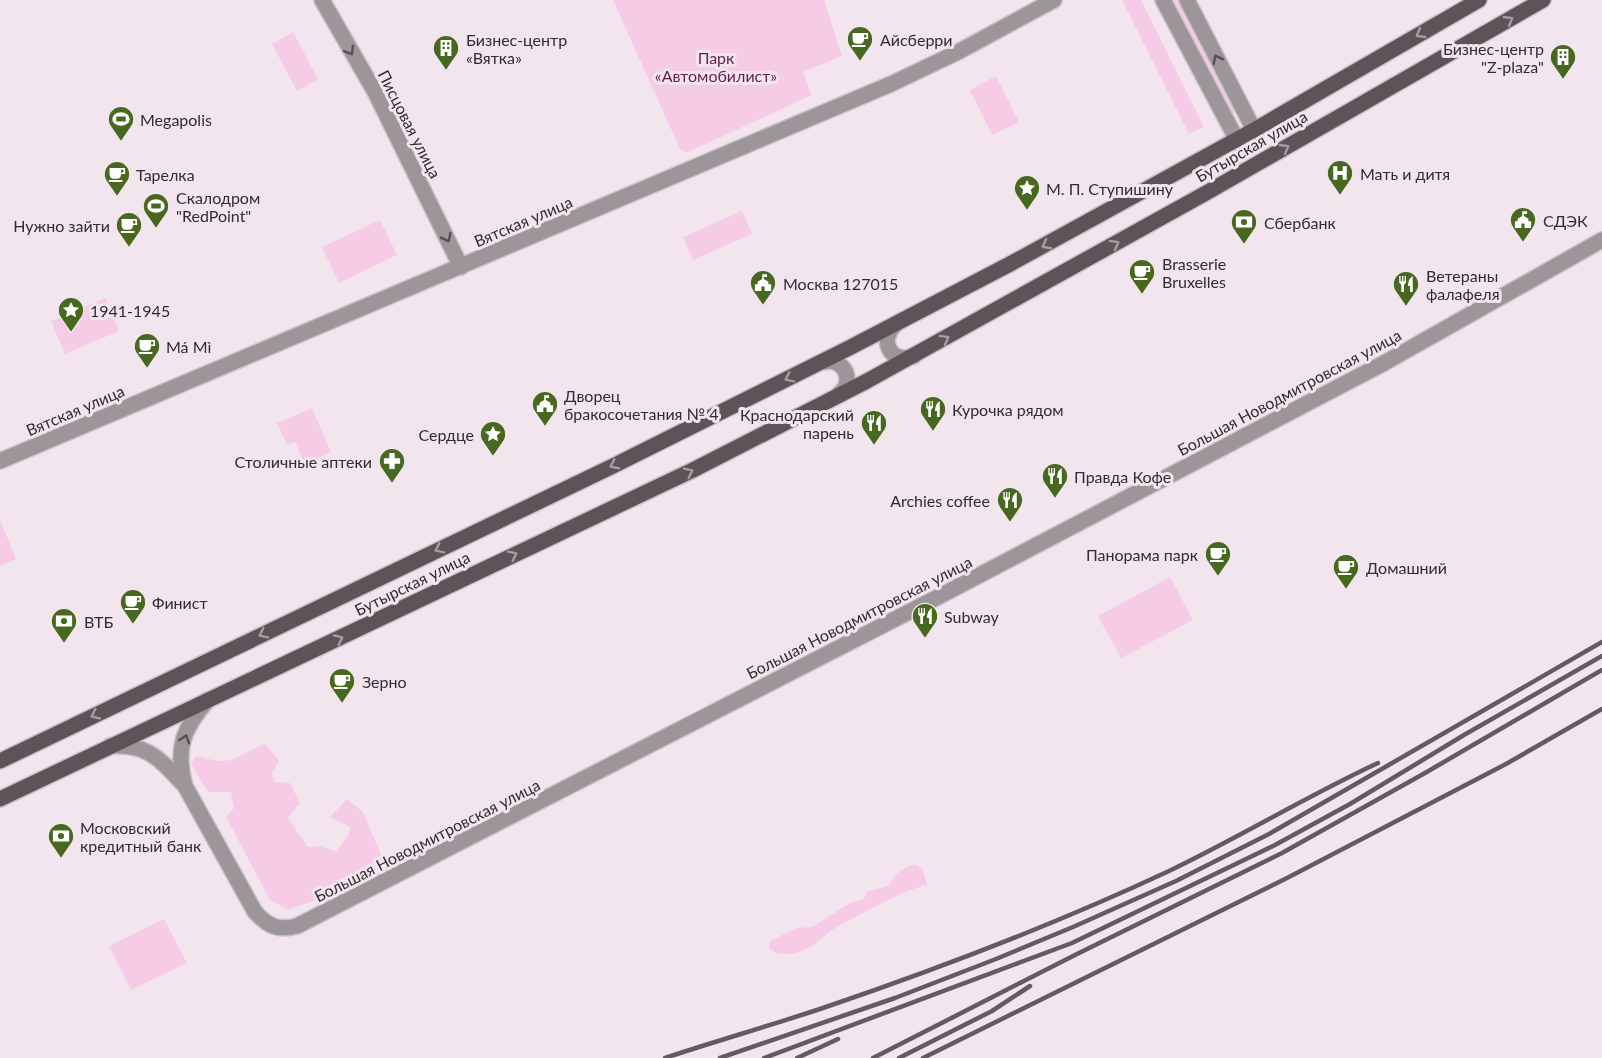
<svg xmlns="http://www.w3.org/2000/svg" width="1602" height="1058" viewBox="0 0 1602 1058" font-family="Lato,sans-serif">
  <rect width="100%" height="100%" fill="#f3e5ed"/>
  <path fill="#f6cbe6" d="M 613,0 L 824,0 L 842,56 L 803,72 L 812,95 L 686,153 L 680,149 Z
    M 1122,0 L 1141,0 L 1204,127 L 1189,134 Z
    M 1167,0 L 1183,0 L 1241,109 L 1228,116 Z
    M 293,32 L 318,79 L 297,91 L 272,44 Z
    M 996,76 L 1019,122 L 992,135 L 970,90 Z
    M 742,211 L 752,234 L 693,260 L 683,237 Z
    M 380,220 L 397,255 L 339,283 L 322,247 Z
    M 106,298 L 119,331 L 65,354 L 51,321 Z
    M 312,408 L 331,452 L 305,464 L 295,442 L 287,445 L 277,423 Z
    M 0,520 L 16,559 L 0,566 Z
    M 1170,577 L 1193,620 L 1121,658 L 1098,616 Z
    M 265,744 L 279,761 L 272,773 L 275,782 L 290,783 L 300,803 L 288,818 L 308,847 L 318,846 L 336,851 L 348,836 L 350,827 L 330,817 L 347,799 L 363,812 L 385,864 L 337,892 L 288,910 L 270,900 L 226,817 L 234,808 L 231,792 L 208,792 L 191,764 L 196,756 C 204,757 216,762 224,761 C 239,760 251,748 265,744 Z
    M 910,865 L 917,865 L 923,870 L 927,885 C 902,891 881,904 859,915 C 850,920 839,925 831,931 C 822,937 815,946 804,950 C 792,955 780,957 769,949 L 770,941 L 797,928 L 812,927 L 850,903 L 864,899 L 866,892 L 888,886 L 896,874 Z
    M 164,919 L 187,963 L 131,990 L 109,946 Z"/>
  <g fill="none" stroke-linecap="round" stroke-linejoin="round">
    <g stroke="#ccc0c7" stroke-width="18">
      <path id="minor" d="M 322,0 L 375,92 L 461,267
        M 1163,0 L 1237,140
        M 1187,0 L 1254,130
        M 897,323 C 878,338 889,365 914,356
        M 821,362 L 833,361 C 845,366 849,374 846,387 L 837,396
        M 0,461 L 891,84 L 958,52 L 1054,0
        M 208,700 C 183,728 175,749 185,786 L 255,912 C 268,926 278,931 297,926 L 934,599 L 1386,362 L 1602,240
        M 110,746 C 148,744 159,758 183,784"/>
    </g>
    <g stroke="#ccc0c7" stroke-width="18">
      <path id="major" d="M 0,761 L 613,466 L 851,347 L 1010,264 L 1254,130 L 1479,0
        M 0,799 L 693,470 L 867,381 L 1206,193 L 1543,0"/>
    </g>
    <use href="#minor" stroke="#9c969a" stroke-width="15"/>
    <use href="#major" stroke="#5d5359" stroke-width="15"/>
    <path stroke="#635b60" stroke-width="4.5" d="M 665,1058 C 716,1041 769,1026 820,1009 C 938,969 1056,924 1169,871 C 1240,837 1307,796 1378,763
      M 720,1058 L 895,998 L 996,959 L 1073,927 L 1176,881 L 1269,834 L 1602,642
      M 764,1058 L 1072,943 L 1275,845 L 1350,804 L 1464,735 L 1602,656
      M 797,1058 L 838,1039
      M 873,1058 L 1077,954 L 1282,853 L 1425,773 L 1602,670
      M 899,1058 L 992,1011 L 1030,986
      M 923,1058 L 1289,877 L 1506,764 L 1602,709"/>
  </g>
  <defs><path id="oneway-chevron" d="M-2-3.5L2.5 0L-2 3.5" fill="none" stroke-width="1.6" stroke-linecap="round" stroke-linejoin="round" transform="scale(1.5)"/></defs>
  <g stroke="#a89ca3">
    <use href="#oneway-chevron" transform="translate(1509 20) rotate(-30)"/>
    <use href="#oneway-chevron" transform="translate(1420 34) rotate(150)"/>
    <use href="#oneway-chevron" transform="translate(1285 148) rotate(-30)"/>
    <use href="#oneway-chevron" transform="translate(1115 244) rotate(-29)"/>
    <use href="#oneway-chevron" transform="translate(1046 245) rotate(152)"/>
    <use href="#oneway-chevron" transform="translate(945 339) rotate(-29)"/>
    <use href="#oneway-chevron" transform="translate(789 378) rotate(154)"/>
    <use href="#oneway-chevron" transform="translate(614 465) rotate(154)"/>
    <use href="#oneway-chevron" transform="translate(689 472) rotate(-26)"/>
    <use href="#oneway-chevron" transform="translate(439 549) rotate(154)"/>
    <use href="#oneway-chevron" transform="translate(513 555) rotate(-26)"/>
    <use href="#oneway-chevron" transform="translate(263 634) rotate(154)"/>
    <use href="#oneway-chevron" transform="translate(339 639) rotate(-25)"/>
    <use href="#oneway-chevron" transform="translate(95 715) rotate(154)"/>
  </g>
  <g stroke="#565154">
    <use href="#oneway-chevron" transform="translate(350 51) rotate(59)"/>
    <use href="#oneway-chevron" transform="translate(1217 59) rotate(-117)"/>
    <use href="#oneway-chevron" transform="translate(447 238) rotate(64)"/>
    <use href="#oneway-chevron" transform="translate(185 739) rotate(-72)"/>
  </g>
  <defs>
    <g id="cafe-pin" transform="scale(1.35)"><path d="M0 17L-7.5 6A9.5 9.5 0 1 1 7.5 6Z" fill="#47681f" stroke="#f3e5ed"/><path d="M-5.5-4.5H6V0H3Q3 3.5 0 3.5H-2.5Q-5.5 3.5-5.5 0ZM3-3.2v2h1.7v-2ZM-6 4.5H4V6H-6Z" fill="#fff"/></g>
    <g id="building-pin" transform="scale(1.35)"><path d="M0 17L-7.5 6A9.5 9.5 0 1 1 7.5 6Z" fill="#47681f" stroke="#f3e5ed"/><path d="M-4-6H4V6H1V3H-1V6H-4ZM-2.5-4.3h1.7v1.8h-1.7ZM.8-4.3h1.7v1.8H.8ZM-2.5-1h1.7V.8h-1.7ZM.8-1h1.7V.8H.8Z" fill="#fff"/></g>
    <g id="stadium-pin" transform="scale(1.35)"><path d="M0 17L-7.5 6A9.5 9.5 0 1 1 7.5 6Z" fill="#47681f" stroke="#f3e5ed"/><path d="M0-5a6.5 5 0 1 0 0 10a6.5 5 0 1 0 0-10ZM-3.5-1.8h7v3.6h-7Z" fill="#fff"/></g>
    <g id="hospital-pin" transform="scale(1.35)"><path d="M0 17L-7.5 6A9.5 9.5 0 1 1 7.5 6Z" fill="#47681f" stroke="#f3e5ed"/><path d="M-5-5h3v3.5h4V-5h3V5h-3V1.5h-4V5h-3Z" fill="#fff"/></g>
    <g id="sight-pin" transform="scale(1.35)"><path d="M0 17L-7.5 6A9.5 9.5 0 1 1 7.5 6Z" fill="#47681f" stroke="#f3e5ed"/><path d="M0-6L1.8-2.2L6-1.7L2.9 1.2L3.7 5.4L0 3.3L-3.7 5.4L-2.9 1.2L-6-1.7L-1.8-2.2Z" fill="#fff"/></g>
    <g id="civic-pin" transform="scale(1.35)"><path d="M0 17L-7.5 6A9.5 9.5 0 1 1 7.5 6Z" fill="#47681f" stroke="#f3e5ed"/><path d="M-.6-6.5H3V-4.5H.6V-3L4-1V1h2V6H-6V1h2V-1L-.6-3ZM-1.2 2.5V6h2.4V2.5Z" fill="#fff"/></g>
    <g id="bank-pin" transform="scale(1.35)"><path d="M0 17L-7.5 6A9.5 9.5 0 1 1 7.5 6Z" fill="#47681f" stroke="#f3e5ed"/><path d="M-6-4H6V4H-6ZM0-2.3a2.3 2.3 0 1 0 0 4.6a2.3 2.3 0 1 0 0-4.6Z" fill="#fff"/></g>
    <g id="restaurant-pin" transform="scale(1.35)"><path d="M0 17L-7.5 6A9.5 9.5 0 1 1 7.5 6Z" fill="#47681f" stroke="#f3e5ed"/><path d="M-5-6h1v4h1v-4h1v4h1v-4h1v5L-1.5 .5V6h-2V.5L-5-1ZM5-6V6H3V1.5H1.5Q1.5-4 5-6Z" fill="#fff"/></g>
    <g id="pharmacy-pin" transform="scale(1.35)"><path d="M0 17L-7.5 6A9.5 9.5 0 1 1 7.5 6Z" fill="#47681f" stroke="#f3e5ed"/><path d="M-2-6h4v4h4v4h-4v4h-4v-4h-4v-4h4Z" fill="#fff"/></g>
  </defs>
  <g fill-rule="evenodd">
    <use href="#cafe-pin" x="860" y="39"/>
    <use href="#building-pin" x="446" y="48"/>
    <use href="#building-pin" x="1563" y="57"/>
    <use href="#stadium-pin" x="121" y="119"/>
    <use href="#hospital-pin" x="1340" y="173"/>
    <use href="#cafe-pin" x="117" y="174"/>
    <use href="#sight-pin" x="1027" y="188"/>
    <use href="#stadium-pin" x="156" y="206"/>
    <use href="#civic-pin" x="1523" y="220"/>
    <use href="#bank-pin" x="1244" y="222"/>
    <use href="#cafe-pin" x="129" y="225"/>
    <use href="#cafe-pin" x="1142" y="272"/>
    <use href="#civic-pin" x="763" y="283"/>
    <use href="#restaurant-pin" x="1406" y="284"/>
    <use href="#sight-pin" x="71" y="310"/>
    <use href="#cafe-pin" x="147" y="346"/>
    <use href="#civic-pin" x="545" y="404"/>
    <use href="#restaurant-pin" x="933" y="409"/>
    <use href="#restaurant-pin" x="874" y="423"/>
    <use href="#sight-pin" x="493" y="434"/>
    <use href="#pharmacy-pin" x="392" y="461"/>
    <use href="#restaurant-pin" x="1055" y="476"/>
    <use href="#restaurant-pin" x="1010" y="500"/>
    <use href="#cafe-pin" x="1218" y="554"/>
    <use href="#cafe-pin" x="1346" y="567"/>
    <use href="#cafe-pin" x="133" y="602"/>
    <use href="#restaurant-pin" x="925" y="616"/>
    <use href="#bank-pin" x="64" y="621"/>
    <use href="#cafe-pin" x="342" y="681"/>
    <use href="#bank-pin" x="61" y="836"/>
  </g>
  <g text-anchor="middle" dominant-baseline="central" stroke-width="6" stroke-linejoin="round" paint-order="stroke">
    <g font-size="16" fill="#312c2f" stroke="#f3e5ed" text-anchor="start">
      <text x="466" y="39">Бизнес-центр<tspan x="466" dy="18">«Вятка»</tspan></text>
      <text x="880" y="39">Айсберри</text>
      <text x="1544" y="48" text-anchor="end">Бизнес-центр<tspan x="1544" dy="18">"Z-plaza"</tspan></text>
      <text x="140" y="119">Megapolis</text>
      <text x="1360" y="173">Мать и дитя</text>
      <text x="136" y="174">Тарелка</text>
      <text x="1046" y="188">М. П. Ступишину</text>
      <text x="176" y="197">Скалодром<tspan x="176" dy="18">"RedPoint"</tspan></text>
      <text x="1543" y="220">СДЭК</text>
      <text x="1264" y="222">Сбербанк</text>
      <text x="110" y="225" text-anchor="end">Нужно зайти</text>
      <text x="1162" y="263">Brasserie<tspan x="1162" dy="18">Bruxelles</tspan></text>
      <text x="1426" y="275">Ветераны<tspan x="1426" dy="18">фалафеля</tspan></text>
      <text x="783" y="283">Москва 127015</text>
      <text x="90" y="310">1941-1945</text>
      <text x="166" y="346">Má Mì</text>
      <text x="564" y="395">Дворец<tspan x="564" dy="18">бракосочетания № 4</tspan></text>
      <text x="952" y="409">Курочка рядом</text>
      <text x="854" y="414" text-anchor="end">Краснодарский<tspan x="854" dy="18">парень</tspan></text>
      <text x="474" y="434" text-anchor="end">Сердце</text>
      <text x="372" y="461" text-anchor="end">Столичные аптеки</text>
      <text x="1074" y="476">Правда Кофе</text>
      <text x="990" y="500" text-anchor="end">Archies coffee</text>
      <text x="1198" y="554" text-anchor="end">Панорама парк</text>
      <text x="1366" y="567">Домашний</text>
      <text x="152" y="602">Финист</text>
      <text x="944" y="616">Subway</text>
      <text x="84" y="621">ВТБ</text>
      <text x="362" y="681">Зерно</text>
      <text x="80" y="827">Московский<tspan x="80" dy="18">кредитный банк</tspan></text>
    </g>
    <g font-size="16" fill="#651e51" stroke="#f3e5ed">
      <text x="716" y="57">Парк<tspan x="716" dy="18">«Автомобилист»</tspan></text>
    </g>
    <g font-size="16" fill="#312c2f" stroke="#f3e5ed">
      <text transform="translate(410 124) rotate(63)">Писцовая улица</text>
      <text transform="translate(1251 146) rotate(-30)">Бутырская улица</text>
      <text transform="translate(523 221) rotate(-23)">Вятская улица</text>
      <text transform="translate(1289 392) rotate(-28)">Большая Новодмитровская улица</text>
      <text transform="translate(75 410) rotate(-23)">Вятская улица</text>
      <text transform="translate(412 583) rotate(-26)">Бутырская улица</text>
      <text transform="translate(859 617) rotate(-27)">Большая Новодмитровская улица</text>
      <text transform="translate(427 840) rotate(-27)">Большая Новодмитровская улица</text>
    </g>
  </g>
</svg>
